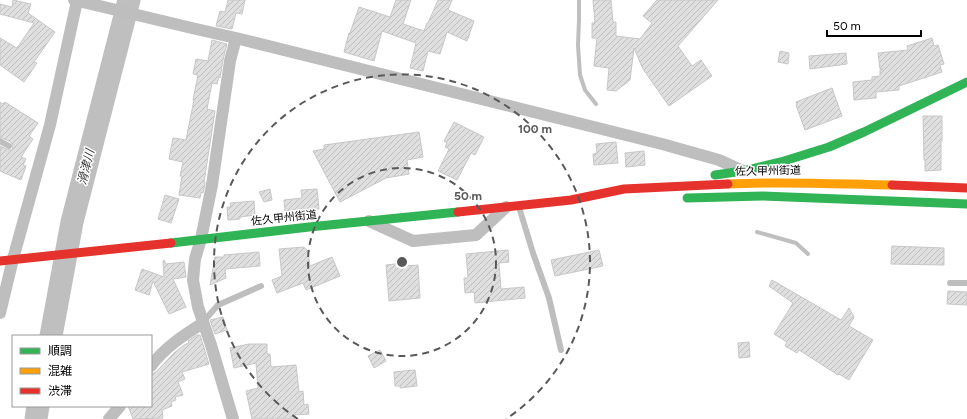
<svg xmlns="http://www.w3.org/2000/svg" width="967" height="419" viewBox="0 0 967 419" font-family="Figtree,'Noto Sans JP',sans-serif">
  <defs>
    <pattern id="building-hatch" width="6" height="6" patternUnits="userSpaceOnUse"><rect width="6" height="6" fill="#dfdfdf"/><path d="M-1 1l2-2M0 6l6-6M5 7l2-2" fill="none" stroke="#bebebe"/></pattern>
  </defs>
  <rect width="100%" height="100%" fill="#fff"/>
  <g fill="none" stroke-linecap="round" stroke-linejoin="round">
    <path stroke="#bfbfbf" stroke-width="4" d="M 579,0 L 579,20 L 578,45 L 580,75 L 585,90 L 596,104
      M 757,232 L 796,243 L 808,254"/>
    <path stroke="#bfbfbf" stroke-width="23" d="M 51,336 L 72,222 L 129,0
      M 36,419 L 38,406"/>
  </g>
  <path fill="url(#building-hatch)" stroke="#c7c7c7" d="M 13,0 L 31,4 L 28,13 L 55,32 L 34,62 L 37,63 L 24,82 L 0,65 L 0,38 L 17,48 L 34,23 L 0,14 L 0,4 L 12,7 Z
    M 228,0 L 245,0 L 242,14 L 236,13 L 232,29 L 216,26 L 220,11 L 225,12 Z
    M 396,0 L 411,0 L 403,24 L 424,31 L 427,23 L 428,23 L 438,0 L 452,0 L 448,10 L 474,21 L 467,41 L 447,32 L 440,54 L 428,51 L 423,71 L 410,68 L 416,43 L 382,31 L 374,61 L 344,52 L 349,33 L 350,33 L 359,7 L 390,17 Z
    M 593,0 L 611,0 L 613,22 L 616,22 L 616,36 L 640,39 L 652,23 L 643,16 L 657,0 L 718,0 L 678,46 L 692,66 L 701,60 L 712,76 L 669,106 L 643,69 L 634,48 L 630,80 L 616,91 L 607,90 L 609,68 L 594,66 L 597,38 L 592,38 L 592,23 L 595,23 Z
    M 932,38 L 934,46 L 938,45 L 944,64 L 940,65 L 942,72 L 899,86 L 899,90 L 876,92 L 876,98 L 854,100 L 853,82 L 872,80 L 872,77 L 880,76 L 880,70 L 883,69 L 880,69 L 878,53 L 908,50 L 907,46 Z
    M 212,40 L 227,44 L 223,60 L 220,78 L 219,77 L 217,84 L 212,83 L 207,109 L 215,111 L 204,182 L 205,182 L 205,184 L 203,193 L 201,192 L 200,198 L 179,195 L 182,176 L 180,176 L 183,162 L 169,159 L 173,138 L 186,140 L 194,100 L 193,100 L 198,75 L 193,74 L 196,59 L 208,61 Z
    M 780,51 L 789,53 L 788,64 L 778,62 Z
    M 846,53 L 847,64 L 810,69 L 809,56 Z
    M 832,88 L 842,116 L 805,130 L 796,105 L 797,105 L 796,102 Z
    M 0,102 L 3,104 L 5,102 L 38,123 L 29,136 L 33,139 L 21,157 L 26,159 L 23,165 L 26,166 L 21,180 L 0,171 L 0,146 L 9,150 L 12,150 L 13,146 L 11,142 L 0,137 Z
    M 923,116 L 942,116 L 942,141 L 941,141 L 941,170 L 925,171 L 925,160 L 924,160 Z
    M 454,122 L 484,137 L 475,155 L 471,153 L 457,180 L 438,171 L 449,149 L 445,147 L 447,143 L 444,141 Z
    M 419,132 L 423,157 L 407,160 L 409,174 L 386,178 L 340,202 L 313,151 L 324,149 L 324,145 Z
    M 616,142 L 618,163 L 594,165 L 593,154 L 597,153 L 596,144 Z
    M 644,151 L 645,165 L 626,167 L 625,153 Z
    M 270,189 L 272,200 L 264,202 L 259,192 Z
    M 317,189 L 319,209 L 303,210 L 302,209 L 285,211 L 284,200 L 302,198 L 301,190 Z
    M 165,195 L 179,199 L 171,223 L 158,219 Z
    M 254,201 L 255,215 L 240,217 L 240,219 L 228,220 L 227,207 L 231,207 L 230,203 Z
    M 892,246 L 944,248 L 944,265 L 891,264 Z
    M 304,247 L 308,251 L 310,266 L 332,257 L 340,276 L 306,290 L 303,283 L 277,293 L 272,280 L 282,276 L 279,249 Z
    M 508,250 L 509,262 L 499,263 L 501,289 L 524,287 L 525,298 L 475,303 L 474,292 L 465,293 L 464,278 L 468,278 L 466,254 Z
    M 599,250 L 603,266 L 555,276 L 551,260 Z
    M 259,252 L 260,266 L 225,269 L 226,278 L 210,285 L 215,257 L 224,257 L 224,255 Z
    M 164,260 L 166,264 L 184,262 L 186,277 L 173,279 L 186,307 L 169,314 L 153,281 L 149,295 L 135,290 L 142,269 L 164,277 L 163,261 Z
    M 404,263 L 404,266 L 418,265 L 420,298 L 389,301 L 386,265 Z
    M 772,280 L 841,320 L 849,308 L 854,317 L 849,326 L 873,340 L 849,380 L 839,374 L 838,375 L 799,350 L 797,353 L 785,346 L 787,342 L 774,334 L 793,303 L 769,286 Z
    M 948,291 L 967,292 L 967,305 L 947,304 Z
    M 223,317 L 227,330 L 215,334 L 210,320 Z
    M 197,335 L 200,335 L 209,364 L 182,372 L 185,379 L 178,382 L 183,395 L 175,397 L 176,400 L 171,402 L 172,406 L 162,410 L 163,418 L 133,419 L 128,406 L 151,406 L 151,373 L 154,373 L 157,371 L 174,353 L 184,345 L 189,343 L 188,341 Z
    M 749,342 L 750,357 L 739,358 L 738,343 Z
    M 249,344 L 267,344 L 267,354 L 270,354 L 271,367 L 296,365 L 299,392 L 303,391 L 304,405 L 308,404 L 309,414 L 295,415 L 295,419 L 252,419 L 246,391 L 258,388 L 256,363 L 234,368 L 230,348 Z
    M 380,350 L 386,361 L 374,368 L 368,356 Z
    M 415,370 L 417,386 L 400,388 L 400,386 L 395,386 L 394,372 Z"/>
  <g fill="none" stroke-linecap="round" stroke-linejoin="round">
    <path stroke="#bebebe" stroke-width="6" d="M 0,141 L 9,146
      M 519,207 L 533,253 L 549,298 L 561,350
      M 950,283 L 967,283
      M 203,322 L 218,305 L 261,286"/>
    <path stroke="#bebebe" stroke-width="12" d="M 74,0 L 196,29 L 236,38 L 662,144 L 719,160 L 743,171
      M 369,221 L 413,241 L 476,235 L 506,207
      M 0,313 L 13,259 L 50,125 L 77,1
      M 151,366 C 165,347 184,335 203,323
      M 109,419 L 120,406
      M 233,419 L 211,345 L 198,307 L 193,280 L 195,259 L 201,239 L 212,185 L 230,61 L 236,38"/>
    <path stroke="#30b455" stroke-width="9" d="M 715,175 L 743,171 L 784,161 L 829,147 L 864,132 L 967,82
      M 687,198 L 763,196 L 967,204
      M 171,243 L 309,227 L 458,212"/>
    <path stroke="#ff9f0a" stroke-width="9" d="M 728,184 C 783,181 837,184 892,185"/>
    <path stroke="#e5322d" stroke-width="9" d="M 892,185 L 967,188
      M 458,212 L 571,200 L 624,189 L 728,184
      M 0,261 L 171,243"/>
  </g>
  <g fill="none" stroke="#595959" stroke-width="2" stroke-dasharray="7 5">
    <circle cx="402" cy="262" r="94"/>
    <path d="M298 419A188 188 0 1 1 506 419"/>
  </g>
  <g text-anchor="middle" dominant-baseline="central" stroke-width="3" stroke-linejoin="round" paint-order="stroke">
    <g font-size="11" fill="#000" stroke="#fff">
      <text transform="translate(768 171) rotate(-1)">佐久甲州街道</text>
      <text transform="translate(284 218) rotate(-6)">佐久甲州街道</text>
    </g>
    <g font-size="12" font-style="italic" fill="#444" stroke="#fff">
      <text transform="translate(86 167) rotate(-76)">滑津川</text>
    </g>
  </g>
  <circle cx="402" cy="262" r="6" fill="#595959" stroke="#fff" stroke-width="2"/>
  <g font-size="12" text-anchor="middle" font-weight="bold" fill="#595959" stroke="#fff" stroke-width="3" stroke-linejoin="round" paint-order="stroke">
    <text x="535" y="133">100 m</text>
    <text x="468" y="200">50 m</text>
  </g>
  <rect x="12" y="335" width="140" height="72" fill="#ffffff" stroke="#999999"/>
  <rect x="20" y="348" width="20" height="6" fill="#30b455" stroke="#999999"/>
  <text x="48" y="355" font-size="12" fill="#000000">順調</text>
  <rect x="20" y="368" width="20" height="6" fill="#ff9f0a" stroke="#999999"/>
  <text x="48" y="375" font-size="12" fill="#000000">混雑</text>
  <rect x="20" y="388" width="20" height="6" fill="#e5322d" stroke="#999999"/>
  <text x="48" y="395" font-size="12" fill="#000000">渋滞</text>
  <path d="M827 30v6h94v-6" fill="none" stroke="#000000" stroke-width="2"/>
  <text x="833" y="30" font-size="12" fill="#000000" stroke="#ffffff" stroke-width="3" paint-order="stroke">50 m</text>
</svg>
